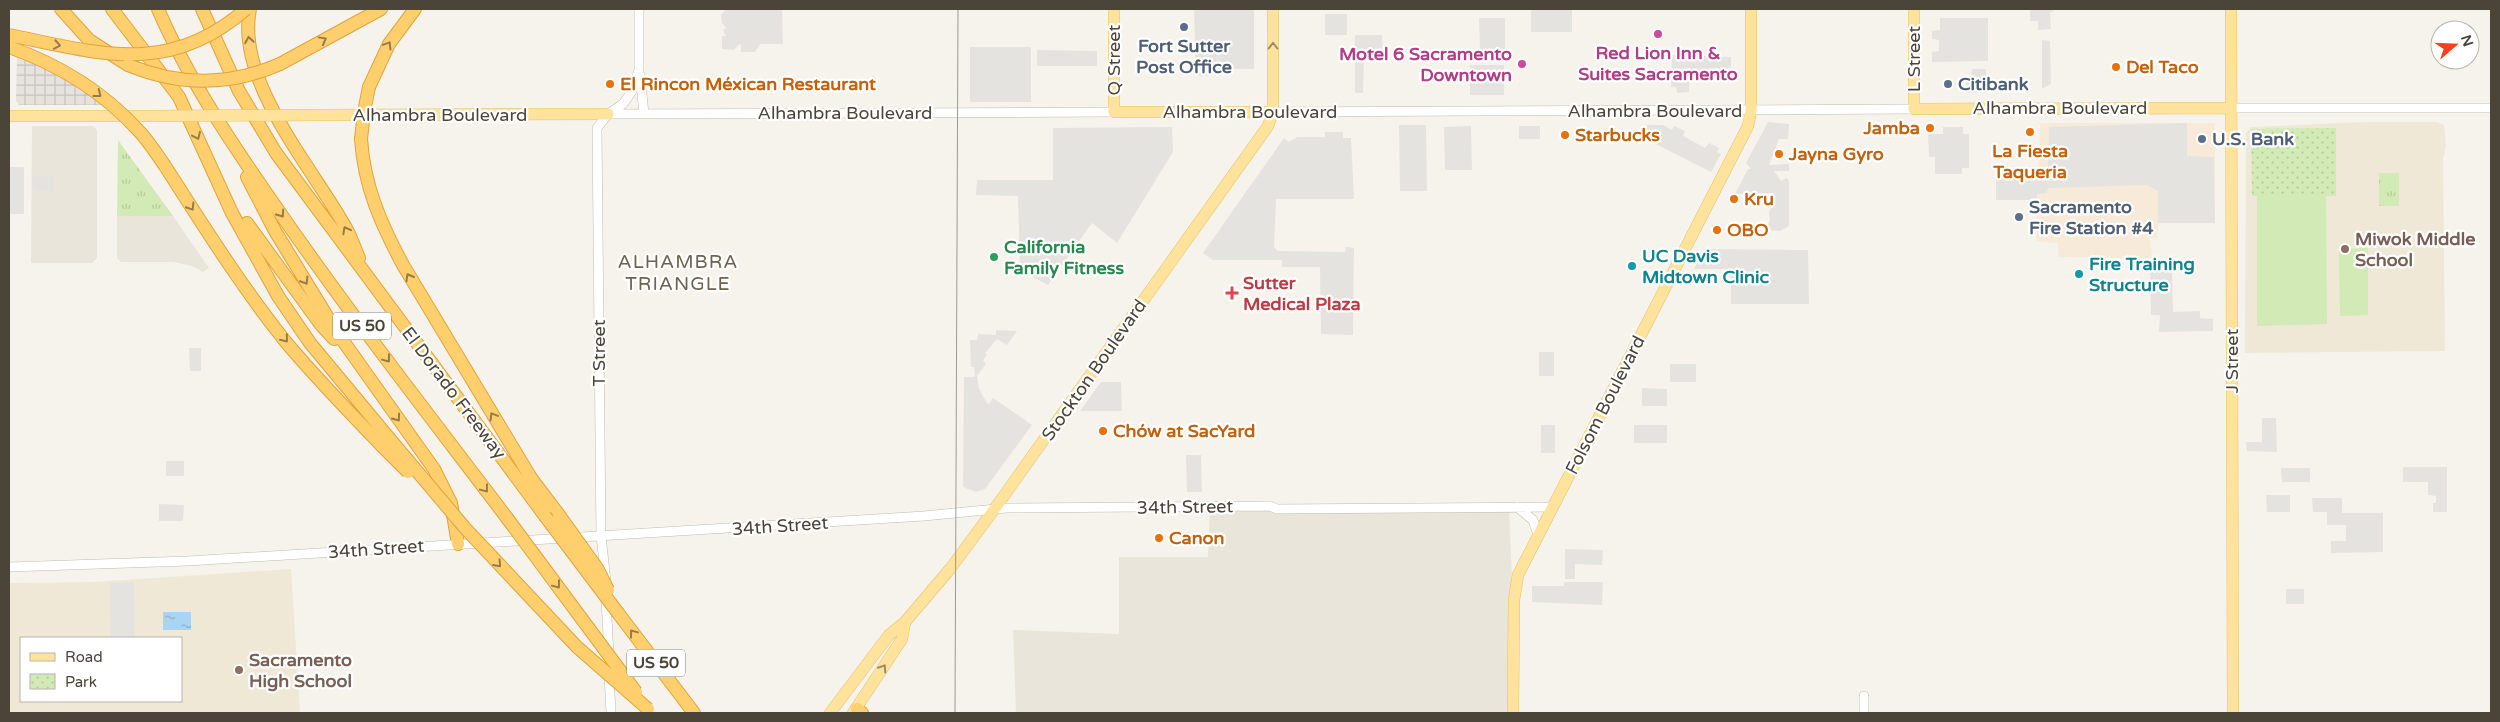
<svg xmlns="http://www.w3.org/2000/svg" width="2500" height="722" viewBox="0 0 2500 722" font-family="'Varela Round',sans-serif">
  <defs>
    <pattern id="industrial-grid" width="8" height="8" patternUnits="userSpaceOnUse" patternTransform="scale(1.25)"><rect width="8" height="8" fill="#e6e2dd"/><path d="M0 4h8M4 0v8" fill="none" stroke="#c7c3be"/></pattern>
    <pattern id="grass-tufts" width="24" height="20" patternUnits="userSpaceOnUse" patternTransform="scale(1.25)"><rect width="24" height="20" fill="#d2eab5"/><path d="M3 7l-1-3M5 7V3M7 7l1-3M15 17l-1-3M17 17v-4M19 17l1-3" fill="none" stroke="#b6ca9c"/></pattern>
    <pattern id="park-dots" width="8" height="8" patternUnits="userSpaceOnUse" patternTransform="scale(1.25)"><rect width="8" height="8" fill="#d2eab5"/><path d="M2 2h.1M6 6h.1" fill="none" stroke="#b6ca9c" stroke-width="1.8" stroke-linecap="round"/></pattern>
    <pattern id="water-ripples" width="26" height="14" patternUnits="userSpaceOnUse" patternTransform="scale(1.25)"><rect width="26" height="14" fill="#a9d4f2"/><path d="M2 4q2-2 4 0t4 0M15 11q2-2 4 0t4 0" fill="none" stroke="#8caec5"/></pattern>
  </defs>
  <rect width="100%" height="100%" fill="#f6f3ec"/>
  <path fill="#eae5da" d="M 32,126 L 93,126 L 97,130 L 97,258 L 92,263 L 31,263 Z
    M 117,216 L 173,216 L 209,268 L 203,272 L 192,266 L 173,262 L 121,262 L 117,258 Z
    M 1210,507 L 1509,507 L 1514,629 L 1514,713 L 1016,713 L 1013,630 L 1119,634 L 1119,557 L 1208,557 Z"/>
  <path fill="#f7ead8" d="M 2040,123 L 2215,123 L 2215,223 L 2158,223 L 2157,238 L 2150,238 L 2152,258 L 2058,257 L 2058,243 L 2036,241 L 2037,200 L 1996,200 L 1996,176 L 2038,175 Z"/>
  <path fill="url(#industrial-grid)" d="M 17,56 L 55,71 L 104,105 L 19,105 L 16,101 Z"/>
  <path fill="#efe8d6" fill-rule="evenodd" d="M 2365,122 L 2437,122 L 2444,125 L 2446,147 L 2443,158 L 2445,351 L 2245,353 L 2246,134 L 2251,127 Z
    M 291,569 L 300,713 L 9,713 L 9,583 L 94,582 ZM 21,638 L 181,638 L 181,701 L 21,701 Z"/>
  <path fill="url(#grass-tufts)" d="M 118,140 L 173,216 L 117,216 Z
    M 2379,173 L 2399,173 L 2399,206 L 2379,206 Z"/>
  <path fill="url(#park-dots)" d="M 2336,128 L 2336,196 L 2252,196 L 2251,129 Z"/>
  <path fill="#d2eab5" d="M 2257,196 L 2326,196 L 2327,324 L 2257,326 Z
    M 2368,248 L 2368,315 L 2340,316 L 2339,249 Z"/>
  <path fill="#e5e3e0" d="M 726,9 L 782,9 L 783,44 L 760,44 L 755,52 L 741,52 L 741,44 L 738,45 L 734,50 L 722,49 L 722,36 L 726,36 L 723,30 L 726,28 L 722,23 L 721,15 Z
    M 1194,9 L 1254,9 L 1254,69 L 1212,69 L 1211,76 L 1196,76 Z
    M 1531,9 L 1572,10 L 1572,32 L 1531,32 Z
    M 2030,9 L 2053,9 L 2053,12 L 2050,12 L 2051,29 L 2038,30 L 2038,21 L 2030,21 Z
    M 1325,14 L 1347,14 L 1347,35 L 1325,35 Z
    M 1479,18 L 1505,18 L 1505,49 L 1480,50 Z
    M 1940,18 L 1988,18 L 1988,61 L 1932,62 L 1932,52 L 1939,51 L 1939,40 L 1932,39 L 1932,31 L 1940,30 Z
    M 1355,35 L 1382,35 L 1383,57 L 1364,58 L 1363,93 L 1355,93 Z
    M 2042,40 L 2050,41 L 2051,84 L 2042,89 Z
    M 970,47 L 1031,47 L 1031,102 L 970,102 Z
    M 1037,50 L 1097,51 L 1097,66 L 1037,66 Z
    M 1672,55 L 1731,57 L 1731,68 L 1728,68 L 1728,74 L 1690,73 L 1689,92 L 1677,93 L 1676,87 L 1671,87 Z
    M 1470,65 L 1504,65 L 1504,95 L 1470,95 Z
    M 1972,69 L 1986,69 L 1986,93 L 1966,93 L 1966,76 L 1971,76 Z
    M 1768,122 L 1789,124 L 1788,139 L 1779,139 L 1769,165 L 1789,164 L 1789,171 L 1774,171 L 1781,181 L 1787,178 L 1789,182 L 1789,226 L 1780,231 L 1765,230 L 1770,221 L 1769,212 L 1774,202 L 1774,193 L 1735,194 L 1748,169 L 1751,169 L 1746,163 Z
    M 2187,123 L 2187,156 L 2214,157 L 2215,223 L 2158,223 L 2158,191 L 2147,185 L 2049,188 L 2046,193 L 2037,194 L 2037,200 L 1996,200 L 1996,176 L 2038,175 L 2038,181 L 2048,173 L 2049,127 Z
    M 1399,125 L 1426,125 L 1427,191 L 1400,191 Z
    M 1647,125 L 1663,125 L 1672,130 L 1674,126 L 1685,131 L 1683,136 L 1705,148 L 1709,143 L 1719,148 L 1717,152 L 1721,154 L 1711,172 L 1648,140 Z
    M 1471,126 L 1472,170 L 1445,170 L 1444,127 Z
    M 1519,126 L 1540,126 L 1540,139 L 1519,139 Z
    M 1172,127 L 1173,152 L 1117,243 L 1092,223 L 1048,285 L 1020,270 L 1018,196 L 976,195 L 977,180 L 1053,180 L 1053,128 Z
    M 1943,127 L 1963,127 L 1963,134 L 1969,134 L 1969,168 L 1962,168 L 1962,174 L 1935,174 L 1935,157 L 1929,157 L 1928,134 L 1943,134 Z
    M 1325,132 L 1343,132 L 1343,138 L 1351,138 L 1354,199 L 1276,199 L 1274,247 L 1278,251 L 1345,252 L 1346,247 L 1354,248 L 1353,335 L 1321,334 L 1320,267 L 1282,267 L 1282,260 L 1213,260 L 1203,253 L 1284,138 L 1289,142 L 1297,137 L 1325,137 Z
    M 9,167 L 24,167 L 24,214 L 9,214 Z
    M 32,176 L 54,176 L 54,191 L 33,191 Z
    M 1704,249 L 1808,250 L 1809,304 L 1731,304 L 1731,269 L 1694,269 Z
    M 2150,266 L 2172,271 L 2173,312 L 2200,311 L 2200,318 L 2213,319 L 2213,331 L 2159,332 L 2160,315 L 2151,315 Z
    M 996,330 L 1017,331 L 1007,345 L 997,339 L 985,353 L 987,355 L 983,360 L 986,364 L 977,376 L 979,389 L 987,403 L 989,404 L 993,398 L 1032,425 L 985,489 L 976,492 L 963,487 L 964,377 L 975,377 L 974,367 L 971,367 L 970,340 L 977,340 L 978,334 L 996,335 Z
    M 189,348 L 201,348 L 201,371 L 190,371 Z
    M 1539,352 L 1554,352 L 1554,376 L 1539,376 Z
    M 1670,364 L 1696,364 L 1696,382 L 1670,382 Z
    M 1101,382 L 1121,382 L 1122,411 L 1080,411 Z
    M 1642,388 L 1667,389 L 1667,406 L 1642,406 Z
    M 2262,418 L 2276,418 L 2277,452 L 2247,451 L 2246,442 L 2262,442 Z
    M 1541,425 L 1555,425 L 1555,453 L 1541,453 Z
    M 1634,425 L 1667,425 L 1667,443 L 1634,443 Z
    M 1186,455 L 1201,455 L 1202,492 L 1187,492 Z
    M 166,461 L 184,461 L 184,476 L 166,476 Z
    M 2403,467 L 2447,467 L 2447,512 L 2433,512 L 2433,503 L 2436,503 L 2436,496 L 2428,495 L 2428,482 L 2403,482 Z
    M 2281,468 L 2310,468 L 2310,482 L 2282,482 Z
    M 2266,495 L 2290,495 L 2290,512 L 2267,512 Z
    M 2312,498 L 2342,498 L 2342,513 L 2383,513 L 2383,552 L 2331,553 L 2331,541 L 2346,541 L 2346,525 L 2327,525 L 2327,512 L 2313,512 Z
    M 159,504 L 184,505 L 183,521 L 159,521 Z
    M 1565,549 L 1603,550 L 1602,565 L 1575,564 L 1575,579 L 1565,579 Z
    M 134,582 L 135,638 L 111,638 L 110,583 Z
    M 1564,582 L 1603,582 L 1602,605 L 1532,602 L 1532,586 L 1564,586 Z
    M 2286,589 L 2304,589 L 2304,604 L 2286,604 Z"/>
  <path fill="url(#water-ripples)" d="M 163,612 L 191,612 L 191,630 L 163,630 Z"/>
  <g fill="none" stroke-linecap="round" stroke-linejoin="round">
    <g stroke="#c2bbae" stroke-width="10">
      <path id="minor" d="M 640,75 L 644,114
        M 2231,108 L 2491,108
        M 1273,112 L 1914,109
        M 608,114 L 1114,112
        M 1517,507 L 1533,520 L 1538,535
        M 9,567 L 188,561 L 924,516 L 1006,508 L 1270,506 L 1277,509 L 1552,507
        M 606,581 L 601,536 L 597,128 L 608,114 L 623,104 L 632,91 L 639,70 L 639,9
        M 606,599 L 609,656
        M 609,674 L 611,713
        M 1864,696 L 1864,713"/>
    </g>
    <g stroke="#e6c16a" stroke-width="12">
      <path id="major" d="M 1114,9 L 1114,112 L 1273,112
        M 1914,9 L 1914,109 L 2231,108
        M 2231,9 L 2233,713
        M 315,115 L 608,114
        M 9,116 L 154,116
        M 830,713 L 889,635 L 905,622 L 950,569 L 993,511 L 1268,126 L 1273,112 L 1273,9
        M 853,713 L 902,639 L 905,622
        M 1513,713 L 1514,600 L 1518,575 L 1748,126 L 1751,111 L 1751,9"/>
    </g>
    <g stroke="#e0a43c" stroke-width="14">
      <path id="highway" d="M 61,9 L 89,40 L 128,65
        M 112,9 L 179,97 L 232,213 L 278,296 L 310,343 L 389,438
        M 158,9 C 188,79 232,144 276,207 C 349,313 429,415 507,518
        M 202,9 L 239,91 L 276,153 L 545,516
        M 250,9 C 235,82 314,169 347,230 C 352,239 355,249 359,258
        M 280,64 L 381,9
        M 369,87 L 389,44 L 415,9
        M 361,139 C 364,186 381,224 403,265 L 531,478 L 559,515
        M 165,166 C 203,225 241,286 285,341 C 316,378 349,412 383,447
        M 247,177 L 275,231 L 336,331 L 434,469 L 451,503 L 458,544
        M 247,223 L 321,325 L 334,339
        M 618,613 L 694,713
        M 857,709 L 862,713"/>
    </g>
    <use href="#minor" stroke="#fff" stroke-width="9"/>
    <use href="#major" stroke="#ffe39c" stroke-width="11"/>
    <use href="#highway" stroke="#ffcf6e" stroke-width="12"/>
    <path stroke="#9a9a9a" stroke-width="1" d="M 955,713 L 958,9"/>
    <g stroke="#e6c16a" stroke-width="12" stroke-linecap="butt">
      <path id="major-bridge" d="M 154,116 L 315,115"/>
    </g>
    <g stroke="#e0a43c" stroke-width="14" stroke-linecap="butt">
      <path id="highway-bridge" d="M 9,35 C 98,53 169,77 246,9
        M 9,47 C 57,64 102,91 137,129 C 148,140 156,153 165,166
        M 128,65 C 179,86 230,86 280,64
        M 361,139 L 364,112 L 369,87
        M 389,438 L 465,528 L 577,647 L 648,709
        M 383,447 L 408,472
        M 559,515 L 597,568 L 608,590
        M 545,516 L 618,613
        M 507,518 L 636,692"/>
    </g>
    <use href="#major-bridge" stroke="#ffe39c" stroke-width="11"/>
    <use href="#highway-bridge" stroke="#ffcf6e" stroke-width="12"/>
  </g>
  <defs><path id="oneway-chevron" d="M-2-3.5L2.5 0L-2 3.5" fill="none" stroke-width="1.6" stroke-linecap="round" stroke-linejoin="round" transform="scale(1.25)"/></defs>
  <g stroke="#937c4e">
    <use href="#oneway-chevron" transform="translate(249 40) rotate(-99)"/>
    <use href="#oneway-chevron" transform="translate(323 40) rotate(-29)"/>
    <use href="#oneway-chevron" transform="translate(57 45) rotate(11)"/>
    <use href="#oneway-chevron" transform="translate(388 45) rotate(-59)"/>
    <use href="#oneway-chevron" transform="translate(98 94) rotate(38)"/>
    <use href="#oneway-chevron" transform="translate(197 136) rotate(65)"/>
    <use href="#oneway-chevron" transform="translate(191 207) rotate(58)"/>
    <use href="#oneway-chevron" transform="translate(281 214) rotate(55)"/>
    <use href="#oneway-chevron" transform="translate(346 230) rotate(-118)"/>
    <use href="#oneway-chevron" transform="translate(409 277) rotate(-120)"/>
    <use href="#oneway-chevron" transform="translate(305 281) rotate(58)"/>
    <use href="#oneway-chevron" transform="translate(285 339) rotate(51)"/>
    <use href="#oneway-chevron" transform="translate(387 359) rotate(53)"/>
    <use href="#oneway-chevron" transform="translate(493 416) rotate(-121)"/>
    <use href="#oneway-chevron" transform="translate(397 418) rotate(54)"/>
    <use href="#oneway-chevron" transform="translate(485 489) rotate(53)"/>
    <use href="#oneway-chevron" transform="translate(498 564) rotate(48)"/>
    <use href="#oneway-chevron" transform="translate(557 585) rotate(53)"/>
    <use href="#oneway-chevron" transform="translate(633 633) rotate(-127)"/>
  </g>
  <g stroke="#9c8c66">
    <use href="#oneway-chevron" transform="translate(1273 46) rotate(-90)"/>
    <use href="#oneway-chevron" transform="translate(883 668) rotate(-57)"/>
  </g>
  <g fill="#5c6f8a" stroke="#fff" stroke-width="2">
    <circle cx="1184" cy="27" r="5"/>
    <circle cx="1948" cy="84" r="5"/>
    <circle cx="2202" cy="139" r="5"/>
    <circle cx="2019" cy="217" r="5"/>
  </g>
  <g fill="#d1479c" stroke="#fff" stroke-width="2">
    <circle cx="1658" cy="34" r="5"/>
    <circle cx="1522" cy="64" r="5"/>
  </g>
  <g fill="#e8710a" stroke="#fff" stroke-width="2">
    <circle cx="2116" cy="67" r="5"/>
    <circle cx="610" cy="84" r="5"/>
    <circle cx="1930" cy="128" r="5"/>
    <circle cx="2030" cy="132" r="5"/>
    <circle cx="1565" cy="135" r="5"/>
    <circle cx="1779" cy="154" r="5"/>
    <circle cx="1734" cy="199" r="5"/>
    <circle cx="1717" cy="230" r="5"/>
    <circle cx="1103" cy="431" r="5"/>
    <circle cx="1159" cy="538" r="5"/>
  </g>
  <g fill="#8d6e63" stroke="#fff" stroke-width="2">
    <circle cx="2345" cy="249" r="5"/>
    <circle cx="239" cy="670" r="5"/>
  </g>
  <circle fill="#2e9e5b" stroke="#fff" stroke-width="2" cx="994" cy="257" r="5"/>
  <g fill="#0f9aa8" stroke="#fff" stroke-width="2">
    <circle cx="1632" cy="266" r="5"/>
    <circle cx="2079" cy="274" r="5"/>
  </g>
  <path fill="#e0444e" stroke="#fff" stroke-width="2" d="M1229.5 285.5h5v5h5v5h-5v5h-5v-5h-5v-5h5z"/>
  <g text-anchor="middle" dominant-baseline="central" stroke-width="4.5" stroke-linejoin="round" paint-order="stroke">
    <g fill="#fff" stroke="#817c74" stroke-width="1">
      <rect x="333" y="312.5" width="58" height="27" rx="4"/>
      <rect x="627" y="649.5" width="58" height="27" rx="4"/>
    </g>
    <g font-size="16" font-weight="bold" fill="#4b4439">
      <text x="362" y="326">US 50</text>
      <text x="656" y="663">US 50</text>
    </g>
    <g font-size="18" font-weight="bold" fill="#4e5e75" stroke="#fff" text-anchor="start">
      <text x="1184" y="46" text-anchor="middle">Fort Sutter<tspan x="1184" dy="21">Post Office</tspan></text>
      <text x="1958" y="84">Citibank</text>
      <text x="2212" y="139">U.S. Bank</text>
      <text x="2029" y="207">Sacramento<tspan x="2029" dy="21">Fire Station #4</tspan></text>
    </g>
    <g font-size="18" font-weight="bold" fill="#b23c85" stroke="#fff">
      <text x="1658" y="53">Red Lion Inn &amp;<tspan x="1658" dy="21">Suites Sacramento</tspan></text>
      <text x="1512" y="54" text-anchor="end">Motel 6 Sacramento<tspan x="1512" dy="21">Downtown</tspan></text>
    </g>
    <g font-size="18" fill="#4b4439" stroke="#fff">
      <text transform="translate(1914 59) rotate(-90)">L Street</text>
      <text transform="translate(1114 60) rotate(-90)">Q Street</text>
      <text x="2060" y="108">Alhambra Boulevard</text>
      <text x="1655" y="111">Alhambra Boulevard</text>
      <text x="1250" y="112">Alhambra Boulevard</text>
      <text x="845" y="113">Alhambra Boulevard</text>
      <text x="440" y="115">Alhambra Boulevard</text>
      <text transform="translate(599 353) rotate(-90)">T Street</text>
      <text transform="translate(2232 361) rotate(-90)">J Street</text>
      <text transform="translate(1094 370) rotate(-55)">Stockton Boulevard</text>
      <text transform="translate(454 393) rotate(53)">El Dorado Freeway</text>
      <text transform="translate(1605 405) rotate(-63)">Folsom Boulevard</text>
      <text transform="translate(1185 507) rotate(-1)">34th Street</text>
      <text transform="translate(780 526) rotate(-4)">34th Street</text>
      <text transform="translate(376 549) rotate(-4)">34th Street</text>
    </g>
    <g font-size="18" font-weight="bold" fill="#c56008" stroke="#fff" text-anchor="start">
      <text x="2126" y="67">Del Taco</text>
      <text x="620" y="84">El Rincon Méxican Restaurant</text>
      <text x="1920" y="128" text-anchor="end">Jamba</text>
      <text x="1575" y="135">Starbucks</text>
      <text x="2030" y="151" text-anchor="middle">La Fiesta<tspan x="2030" dy="21">Taqueria</tspan></text>
      <text x="1789" y="154">Jayna Gyro</text>
      <text x="1744" y="199">Kru</text>
      <text x="1727" y="230">OBO</text>
      <text x="1113" y="431">Chów at SacYard</text>
      <text x="1169" y="538">Canon</text>
    </g>
    <g font-size="18" font-weight="bold" fill="#785e54" stroke="#fff" text-anchor="start">
      <text x="2355" y="239">Miwok Middle<tspan x="2355" dy="21">School</tspan></text>
      <text x="249" y="660">Sacramento<tspan x="249" dy="21">High School</tspan></text>
    </g>
    <g font-size="18" font-weight="bold" fill="#27864d" stroke="#fff" text-anchor="start">
      <text x="1004" y="247">California<tspan x="1004" dy="21">Family Fitness</tspan></text>
    </g>
    <g font-size="18" font-weight="bold" fill="#0d838f" stroke="#fff" text-anchor="start">
      <text x="1642" y="256">UC Davis<tspan x="1642" dy="21">Midtown Clinic</tspan></text>
      <text x="2089" y="264">Fire Training<tspan x="2089" dy="21">Structure</tspan></text>
    </g>
    <g font-size="18" font-weight="bold" fill="#be3a42" stroke="#fff" text-anchor="start">
      <text x="1243" y="283">Sutter<tspan x="1243" dy="21">Medical Plaza</tspan></text>
    </g>
    <g font-size="19" letter-spacing="1" fill="#6e6250" stroke="#fff">
      <text x="678" y="262">ALHAMBRA<tspan x="678" dy="22">TRIANGLE</tspan></text>
    </g>
  </g>
  <rect width="2500" height="722" fill="none" stroke="#4b4439" stroke-width="20"/>
  <rect x="20" y="637" width="162" height="65" fill="#ffffff" stroke="#b7b4b0"/>
  <rect x="30" y="653" width="25" height="8" fill="#ffe39c" stroke="#b7b4b0"/>
  <text x="65" y="662" font-size="15" fill="#4b4439">Road</text>
  <rect x="30" y="674" width="25" height="15" fill="url(#park-dots)" stroke="#b7b4b0"/>
  <text x="65" y="687" font-size="15" fill="#4b4439">Park</text>
  <g transform="translate(2455 45) rotate(71)"><circle r="24" fill="#ffffff" stroke="#b7b4b0"/>
  <path d="M0-4L9 19L0 12L-9 19Z" fill="#fc3f1d"/>
  <text y="-8" font-size="14" font-weight="bold" text-anchor="middle" fill="#4b4439">N</text>
  </g>
</svg>
